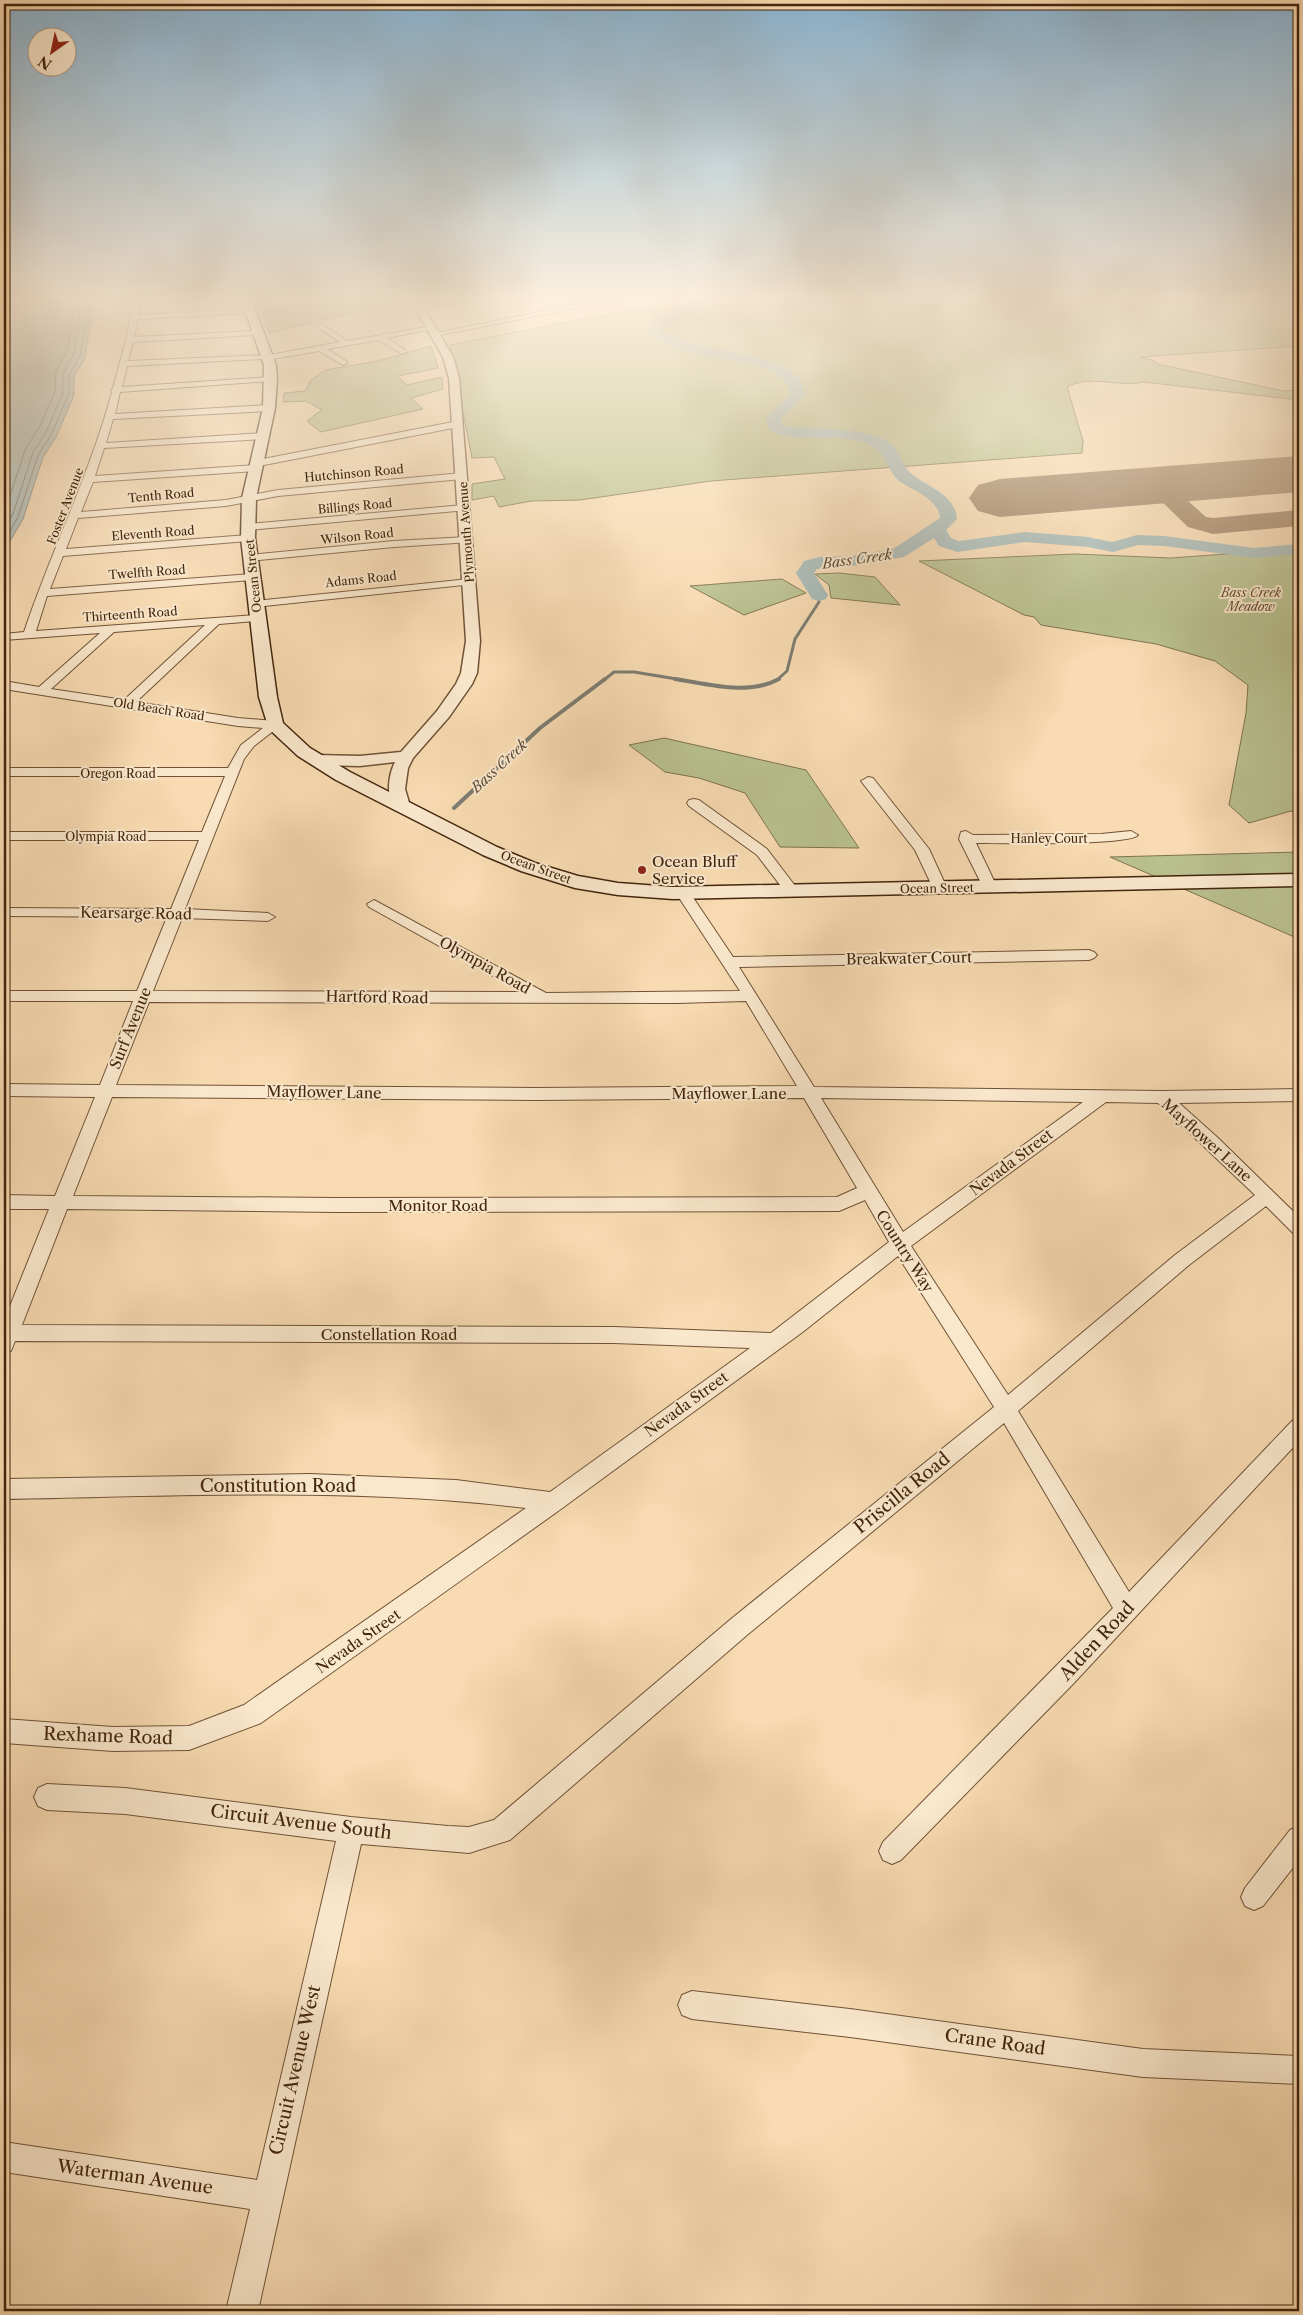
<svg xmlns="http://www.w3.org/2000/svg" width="1303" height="2315" viewBox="0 0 1303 2315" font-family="'Libre Caslon Text',serif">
  <rect width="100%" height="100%" fill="#f8dbb2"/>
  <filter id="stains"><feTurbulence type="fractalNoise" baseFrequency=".004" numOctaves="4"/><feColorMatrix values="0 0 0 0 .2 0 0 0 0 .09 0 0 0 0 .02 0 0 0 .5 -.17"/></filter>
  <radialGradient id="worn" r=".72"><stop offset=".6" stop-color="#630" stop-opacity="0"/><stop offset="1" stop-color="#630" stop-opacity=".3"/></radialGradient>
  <path fill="#b9c18f" stroke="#7e734e" d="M 333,296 L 405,296 L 407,300 L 269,333 L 262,313 Z
    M 984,296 L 1299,296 L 1299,346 L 1141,357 L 1155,361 L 1157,364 L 1284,391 L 1299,390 L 1299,400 L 1144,382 C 1118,388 1091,374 1067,387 L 1083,441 L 1082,453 L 711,481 L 580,500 L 531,501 L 499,507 L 494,496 L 472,500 L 472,484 L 505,479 L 494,457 L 472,458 L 450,345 L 650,306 L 668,312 L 655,320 L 663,335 L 661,331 L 681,315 L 752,297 L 863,310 L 927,305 Z
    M 431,346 L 438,368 L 398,376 L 407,385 L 442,377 L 443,389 L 411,398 L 423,409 L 321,432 L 307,421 L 322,410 L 306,401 L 283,402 L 284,393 L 305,391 L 310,381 L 325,370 L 378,361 Z
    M 1293,546 L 1299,548 L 1299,814 L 1291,811 L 1249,823 L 1229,805 L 1246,713 L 1248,685 L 1215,661 L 1156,644 L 1041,625 L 1034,617 L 1024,615 L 919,561 L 1075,554 L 1171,558 L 1253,552 Z
    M 839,573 L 875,577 L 900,605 L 831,598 L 829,585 L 815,574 Z
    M 782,579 L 806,593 L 744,615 L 690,586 Z
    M 664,738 L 806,770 L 859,848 L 780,847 L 745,793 L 699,778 L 665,772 L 629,745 Z
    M 1299,852 L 1299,939 L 1110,857 Z"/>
  <path fill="#a2b8b7" stroke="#7c7d73" d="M 4,296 L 95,296 L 85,358 L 74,377 L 74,395 L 56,437 L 43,457 L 23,519 L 4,551 Z
    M 719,296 C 745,296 772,295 799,296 C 813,297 826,303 840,303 C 889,303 936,296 984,296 L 927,305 L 863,310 L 806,306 L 752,297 L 681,315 L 661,331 L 664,336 L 650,334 C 654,307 697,301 719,296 Z"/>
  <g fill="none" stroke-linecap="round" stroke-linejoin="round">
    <path stroke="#726e62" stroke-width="1" d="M 4,514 L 25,450 L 39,428 L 55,391 L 56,372 L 67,352 L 76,296
      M 4,529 L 13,514 L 33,452 L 46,432 L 63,393 L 63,374 L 74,354 L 83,296
      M 4,542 L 18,517 L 38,455 L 51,435 L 69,394 L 69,375 L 80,356 L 90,296"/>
    <path stroke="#7c7d73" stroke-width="3" d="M 604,680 L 614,672 L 634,672 L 683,680
      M 777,680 L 787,671 L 795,639 L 819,602 L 819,595"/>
    <path stroke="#7c7d73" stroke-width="4" d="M 675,679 C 708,684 748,696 779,679
      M 454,808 L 540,728 L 605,679"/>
    <path fill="#a2b8b7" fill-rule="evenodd" d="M 712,296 L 743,296 L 741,299 C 713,306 687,307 663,326 L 663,330 C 693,353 785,352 800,381 C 802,385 803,391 804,396 L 781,418 L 781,424 L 786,427 C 809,428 875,428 891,444 C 900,452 902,468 913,475 C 930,488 955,495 957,519 L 946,530 L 951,538 L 959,541 L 1025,532 L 1088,537 L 1112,542 L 1137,535 L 1164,536 L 1254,548 L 1299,544 L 1299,554 L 1254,558 L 1164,546 L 1138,545 L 1113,552 L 1088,547 L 1025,542 L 957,552 L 939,546 L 934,538 L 904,557 L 852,566 L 817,569 L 814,573 L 828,595 L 826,599 L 819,601 L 812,599 L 796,573 L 804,561 L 820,557 L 852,556 L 893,549 L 940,518 C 939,500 915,491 902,483 C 884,471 892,453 863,442 C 835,432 795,446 769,429 L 766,417 L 790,395 C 789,392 788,387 787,384 C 771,354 674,364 649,331 C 653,310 694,300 712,296 Z"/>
    <path fill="#9e8060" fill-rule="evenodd" d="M 1174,477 L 1183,479 L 1186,484 L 1178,492 L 1206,517 L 1213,518 L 1299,510 L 1299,526 L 1213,534 L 1188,527 L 1153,493 L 1157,483 Z"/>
    <path fill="#9e8060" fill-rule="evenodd" d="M 1299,456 L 1299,492 L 1000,517 L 978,511 L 969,498 L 978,485 L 1000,479 Z"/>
    <g stroke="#705236" stroke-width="2">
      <path id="minor" d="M 134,296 L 166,296 L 141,300 L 138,315 L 251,309 L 255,311 L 251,313 L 138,319 L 134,337 L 258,331 L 262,333 L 258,335 L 133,342 L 128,361 L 270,355 L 340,342 L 318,328 L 317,326 L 321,324 L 348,341 L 432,326 L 436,328 L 387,338 L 405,350 L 406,352 L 402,354 L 379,340 L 327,349 L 346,361 L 347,363 L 343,365 L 319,351 L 267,360 L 263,359 L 127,366 L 122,387 L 271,377 L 275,379 L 271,381 L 120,392 L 115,414 L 269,405 L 273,408 L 269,411 L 113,419 L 106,443 L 263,433 L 267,436 L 263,439 L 104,448 L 95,476 L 256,465 L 253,463 L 258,460 L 458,421 L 462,424 L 458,427 L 259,466 L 262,468 L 257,471 L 93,482 L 81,512 L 226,500 L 278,490 L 462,473 L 467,476 L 462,479 L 278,496 L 226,506 L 78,518 L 66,549 L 248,535 L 253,538 L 248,541 L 63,556 L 50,589 L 252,574 L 257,577 L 252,580 L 47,596 L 36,631 L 257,615 L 263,618 L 257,621 L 219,624 L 136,702 L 238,718 L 275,721 L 281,725 L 254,746 L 244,759 L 185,909 L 268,913 L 275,917 L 268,921 L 182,918 L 153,991 L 522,992 L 369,907 L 367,904 L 374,900 L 546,993 L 740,991 L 676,893 L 683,889 L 688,890 L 733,957 L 1089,950 L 1094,952 L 1097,955 L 1094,958 L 1089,960 L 739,967 L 814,1087 L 1162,1091 L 1299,1089 L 1299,1101 L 1179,1103 L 1217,1137 L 1299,1217 L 1299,1235 L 1293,1233 L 1266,1206 L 1189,1265 L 1018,1411 L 1129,1592 L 1292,1421 L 1299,1418 L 1299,1441 L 1073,1684 L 901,1860 L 892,1864 L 883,1860 L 879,1851 L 883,1842 L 1113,1608 L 1004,1423 L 747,1635 L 510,1840 L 469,1853 L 361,1844 L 258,2311 L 226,2311 L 250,2209 L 4,2172 L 4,2142 L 257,2180 L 336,1841 L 125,1814 L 47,1810 L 38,1806 L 34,1797 L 38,1788 L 47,1784 L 125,1788 L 351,1817 L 448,1826 L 469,1827 L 494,1820 L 731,1619 L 994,1407 L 898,1256 L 804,1331 L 561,1509 L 261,1723 L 189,1750 L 113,1751 L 4,1743 L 4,1719 L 113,1727 L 189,1726 L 244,1705 L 526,1508 C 353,1487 178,1496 4,1499 L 4,1479 L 310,1474 L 456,1480 L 550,1492 L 750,1348 L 614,1343 L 15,1341 L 11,1351 L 4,1353 L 4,1321 L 49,1209 L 4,1209 L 4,1195 L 55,1196 L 95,1097 L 4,1096 L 4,1084 L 100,1085 L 133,1001 L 4,1001 L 4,991 L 137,991 L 167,917 L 4,916 L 4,908 L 171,909 L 199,840 L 4,840 L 4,832 L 202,832 L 225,776 L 4,776 L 4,768 L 228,768 L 241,745 L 263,728 L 238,726 L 4,689 L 4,681 L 39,687 L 100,633 L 4,640 L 4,634 L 24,632 C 51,551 90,474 112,392 L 111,390 L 113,388 L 126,340 ZM 205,625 L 124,700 L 51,689 L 114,632 ZM 746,1001 L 797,1086 L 535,1088 L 116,1085 L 149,1002 L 677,1003 ZM 112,1097 L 535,1100 L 804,1098 L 857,1188 L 837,1197 L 337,1198 L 73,1196 ZM 821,1098 L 1083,1102 L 903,1232 ZM 1106,1102 L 1158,1103 L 1255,1195 L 1175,1255 L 1008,1395 L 911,1246 ZM 865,1200 L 889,1242 L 771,1333 L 614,1327 L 22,1325 L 67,1209 L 337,1212 L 839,1211 Z
        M 477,296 L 493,296 L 421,311 L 417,309 Z
        M 618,296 L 630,297 L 435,336 L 431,334 Z
        M 464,505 L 467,506 L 467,510 L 248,530 L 243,527 L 248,524 Z
        M 467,537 L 472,540 L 471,542 L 394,547 L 250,561 L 245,558 L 250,555 L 394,541 Z
        M 469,579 L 473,580 L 473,584 L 255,607 L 250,604 L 255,601 Z
        M 868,777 L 873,778 L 929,849 L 947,888 L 945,891 L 940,892 L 933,888 L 915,850 L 861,781 Z
        M 694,799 L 699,800 L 767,849 L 799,891 L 797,894 L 787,894 L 757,855 L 689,806 L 687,803 L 689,800 Z
        M 966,831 L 973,835 L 1101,834 L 1131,831 L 1138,835 C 1129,846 998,843 976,843 L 997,887 L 990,891 L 983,887 L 959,839 L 961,832 Z
        M 1299,1826 L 1299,1860 L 1263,1906 L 1254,1910 L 1245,1906 L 1241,1897 L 1245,1888 L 1290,1830 Z
        M 692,1991 L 850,2009 L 1143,2049 L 1299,2056 L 1299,2084 L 1143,2077 L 850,2037 L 692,2019 L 682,2015 L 678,2005 L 682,1995 Z"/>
    </g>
    <g stroke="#705236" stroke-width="3">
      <path id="tertiary" d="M 408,296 L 417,296 L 453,357 L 459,378 L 480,641 L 477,673 L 472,684 L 449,717 L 413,758 L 408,768 L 405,789 L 410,806 L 407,810 L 395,810 C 386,797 388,776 395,762 L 360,766 L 316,765 L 310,763 L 308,760 L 310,757 L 316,755 L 360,756 L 401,752 L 437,711 L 456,684 L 461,673 L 466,641 L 449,378 L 443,357 Z"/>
    </g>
    <g stroke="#43250d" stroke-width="3">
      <path id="secondary" d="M 240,296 L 250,296 L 276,365 L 277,379 L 275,408 L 256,498 L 255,538 L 277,697 L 283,723 L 310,748 L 350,772 L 497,847 L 535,863 L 578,876 L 618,883 L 673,887 L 1299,874 L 1299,886 L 673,899 L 618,895 L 575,888 L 521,871 L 483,855 L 336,780 L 298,756 L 269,729 L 259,697 L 241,538 L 242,498 L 263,408 L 264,365 Z"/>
    </g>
    <use href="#minor" fill="#fae8cd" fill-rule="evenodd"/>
    <use href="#tertiary" fill="#fae8cd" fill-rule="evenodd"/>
    <use href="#secondary" fill="#fae8cd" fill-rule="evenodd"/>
  </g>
  <linearGradient id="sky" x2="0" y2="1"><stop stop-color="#8cb6d4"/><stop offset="0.48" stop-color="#fcefdc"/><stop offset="1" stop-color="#fcefdc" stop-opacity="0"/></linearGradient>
  <rect width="1303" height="620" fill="url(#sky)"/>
  <circle fill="#8f2418" stroke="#fae8cd" stroke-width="2" cx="642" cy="870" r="5"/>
  <g text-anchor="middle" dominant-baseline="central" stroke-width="4" stroke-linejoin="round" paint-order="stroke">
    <g font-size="12" fill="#43250d" stroke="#fae8cd">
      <text transform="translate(354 473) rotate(-5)">Hutchinson Road</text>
      <text transform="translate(161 495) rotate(-5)">Tenth Road</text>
      <text transform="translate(65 506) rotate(-69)">Foster Avenue</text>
      <text transform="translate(355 506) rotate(-5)">Billings Road</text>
      <text transform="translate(466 532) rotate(-94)">Plymouth Avenue</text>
      <text transform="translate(153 533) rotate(-4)">Eleventh Road</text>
      <text transform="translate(357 536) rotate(-6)">Wilson Road</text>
      <text transform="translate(147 572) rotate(-4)">Twelfth Road</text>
      <text transform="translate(253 576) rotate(-96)">Ocean Street</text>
      <text transform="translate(361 579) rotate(-6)">Adams Road</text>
      <text transform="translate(130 614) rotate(-4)">Thirteenth Road</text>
      <text transform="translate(159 709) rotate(9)">Old Beach Road</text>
      <text x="118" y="773">Oregon Road</text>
      <text x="106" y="836">Olympia Road</text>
      <text x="1049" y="838">Hanley Court</text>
      <text transform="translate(536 867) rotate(20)">Ocean Street</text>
      <text transform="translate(937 888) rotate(-1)">Ocean Street</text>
    </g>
    <g font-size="12" font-style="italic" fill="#604c2e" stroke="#fae8cd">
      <text x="1251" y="592">Bass Creek<tspan x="1251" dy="14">Meadow</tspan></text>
    </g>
    <g font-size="14" font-style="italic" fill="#5b4a38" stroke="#fae8cd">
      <text transform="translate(857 559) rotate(-8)">Bass Creek</text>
      <text transform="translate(499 766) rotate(-43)">Bass Creek</text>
    </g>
    <g font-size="15" fill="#43250d" stroke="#fae8cd" text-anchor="start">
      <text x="652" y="861">Ocean Bluff<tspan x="652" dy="17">Service</tspan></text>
    </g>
    <g font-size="15" fill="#43250d" stroke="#fae8cd">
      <text transform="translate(136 913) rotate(1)">Kearsarge Road</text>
      <text transform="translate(909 958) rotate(-1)">Breakwater Court</text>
      <text transform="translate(485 965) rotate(29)">Olympia Road</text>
      <text transform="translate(377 997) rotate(1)">Hartford Road</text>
      <text transform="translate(130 1028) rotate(-68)">Surf Avenue</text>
      <text transform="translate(324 1092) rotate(1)">Mayflower Lane</text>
      <text x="729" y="1093">Mayflower Lane</text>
      <text transform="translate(1207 1140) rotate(42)">Mayflower Lane</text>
      <text transform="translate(1011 1162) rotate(-37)">Nevada Street</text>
      <text x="438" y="1205">Monitor Road</text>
      <text transform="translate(905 1251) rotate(58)">Country Way</text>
      <text x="389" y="1334">Constellation Road</text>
      <text transform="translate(686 1404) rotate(-36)">Nevada Street</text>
      <text transform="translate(358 1641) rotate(-35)">Nevada Street</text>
    </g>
    <g font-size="18" fill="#43250d" stroke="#fae8cd">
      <text x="278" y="1486">Constitution Road</text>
      <text transform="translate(902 1493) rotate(-39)">Priscilla Road</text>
      <text transform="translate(1097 1641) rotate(-47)">Alden Road</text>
      <text transform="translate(108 1736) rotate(2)">Rexhame Road</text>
      <text transform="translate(301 1822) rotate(7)">Circuit Avenue South</text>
      <text transform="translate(995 2042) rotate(8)">Crane Road</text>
      <text transform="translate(295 2070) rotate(-77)">Circuit Avenue West</text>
      <text transform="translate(135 2177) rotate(8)">Waterman Avenue</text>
    </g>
  </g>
  <rect width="1303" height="2315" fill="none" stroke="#f8dbb2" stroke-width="20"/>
  <rect x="5" y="5" width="1293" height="2305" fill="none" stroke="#43250d" stroke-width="2.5"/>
  <rect x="10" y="10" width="1283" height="2295" fill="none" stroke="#43250d"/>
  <g transform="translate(52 52) rotate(213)"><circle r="24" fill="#fae8cd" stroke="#b19a80"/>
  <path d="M0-4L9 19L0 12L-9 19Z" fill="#8f2418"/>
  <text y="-8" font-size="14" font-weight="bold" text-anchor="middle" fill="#43250d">N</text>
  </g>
  <rect width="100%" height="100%" filter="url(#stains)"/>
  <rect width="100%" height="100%" fill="url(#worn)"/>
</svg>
